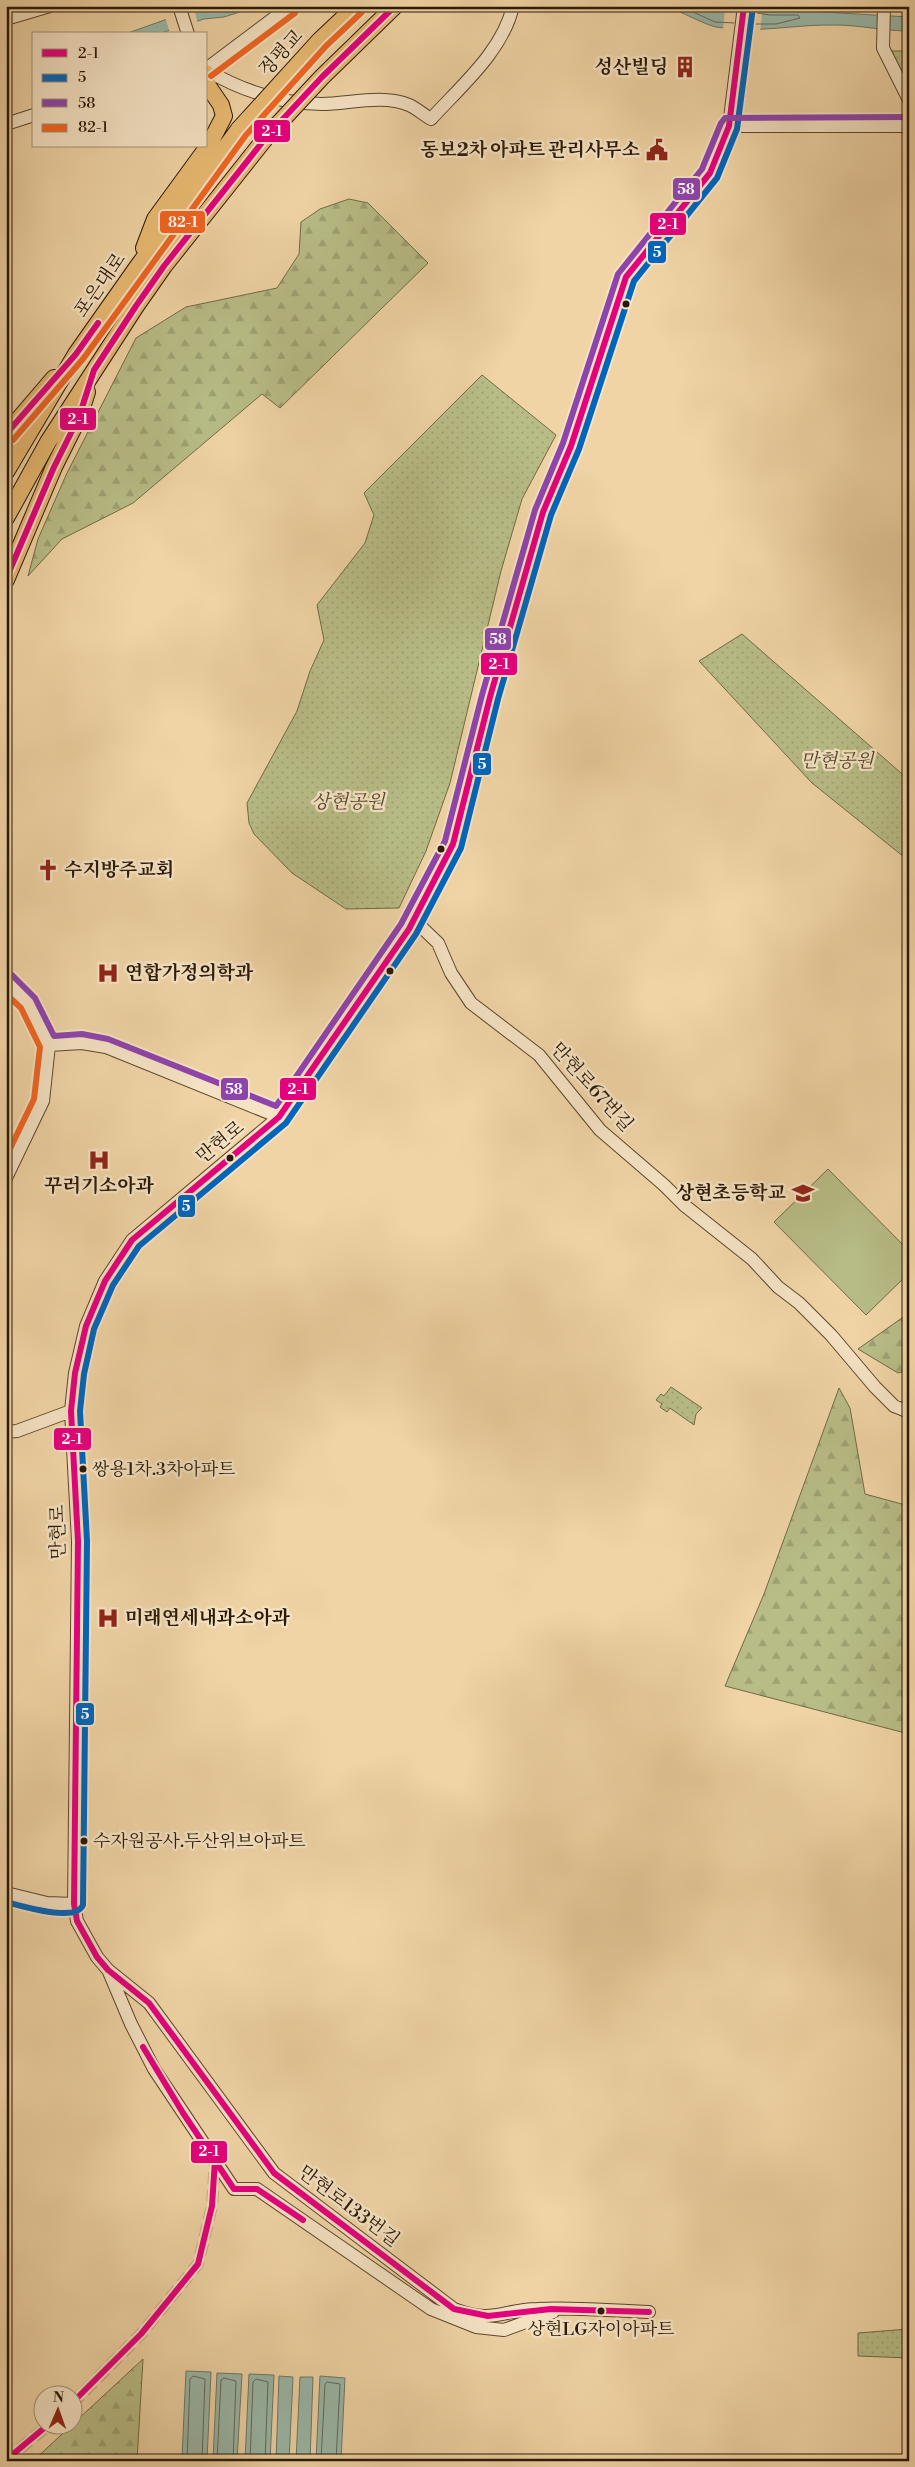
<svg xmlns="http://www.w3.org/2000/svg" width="915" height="2467" viewBox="0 0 915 2467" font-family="'Libre Bodoni','Noto Serif KR',serif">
  <defs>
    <pattern id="forest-firs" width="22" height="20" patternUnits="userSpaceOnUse" patternTransform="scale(1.25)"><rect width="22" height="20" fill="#b8bd87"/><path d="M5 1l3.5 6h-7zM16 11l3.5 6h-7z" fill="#9ea273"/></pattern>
    <pattern id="park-dots" width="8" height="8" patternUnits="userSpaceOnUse" patternTransform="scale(1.25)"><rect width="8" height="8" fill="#b8bd87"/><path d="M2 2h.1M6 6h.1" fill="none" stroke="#9ea273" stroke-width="1.8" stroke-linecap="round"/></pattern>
  </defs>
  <rect width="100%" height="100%" fill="#f0d4a5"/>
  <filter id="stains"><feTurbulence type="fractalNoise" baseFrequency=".004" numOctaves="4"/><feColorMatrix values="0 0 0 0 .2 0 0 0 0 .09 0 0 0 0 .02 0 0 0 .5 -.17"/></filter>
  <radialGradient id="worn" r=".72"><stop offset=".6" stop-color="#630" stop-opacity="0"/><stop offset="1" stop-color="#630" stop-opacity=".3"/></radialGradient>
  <path fill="#b8bd87" stroke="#716a46" d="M 828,1169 L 909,1251 L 909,1273 L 866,1315 L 774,1222 Z"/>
  <path fill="url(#forest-firs)" stroke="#716a46" d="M 349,199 L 368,203 L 428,263 L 280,408 L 262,394 L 133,503 L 62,539 L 28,576 L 38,539 L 67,473 L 136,338 L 186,307 L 277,288 L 299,254 L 301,222 L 320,209 Z
    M 909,1313 L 909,1370 L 898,1373 L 858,1349 Z
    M 839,1388 L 850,1408 L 865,1494 L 909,1506 L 909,1734 L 725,1686 L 764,1594 Z
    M 143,2359 L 137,2461 L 33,2461 Z"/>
  <path fill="url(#park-dots)" stroke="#716a46" d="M 891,51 L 909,51 L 909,94 Z
    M 482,375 L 556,435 L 522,499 L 501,571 L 450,783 L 426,851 L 399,908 L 346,909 L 292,873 L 254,834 L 249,823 L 247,803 L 297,711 L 310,671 L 324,640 L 317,605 L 365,543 L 374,515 L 364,493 Z
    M 742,634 L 909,780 L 909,861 L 812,783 L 699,661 Z
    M 671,1387 L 702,1408 L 696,1414 L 694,1425 L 670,1408 L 667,1412 L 660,1407 L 662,1404 L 656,1400 L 661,1394 L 664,1396 Z
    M 909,2329 L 909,2358 L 858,2356 L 858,2333 Z"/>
  <path fill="#9ab8a9" stroke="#6d7868" d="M 219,6 L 298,6 L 246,10 L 224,17 L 204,19 L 158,34 L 125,34 L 190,11 Z
    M 667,6 L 707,6 L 723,11 L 754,8 L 909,17 L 909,31 C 884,31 860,25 836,25 C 796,24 756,34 716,27 C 706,25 679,11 667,6 Z
    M 186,2371 L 211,2372 L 207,2460 L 182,2458 Z
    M 217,2373 L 242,2374 L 237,2461 L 213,2460 Z
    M 249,2374 L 274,2375 L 270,2461 L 245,2461 Z
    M 279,2376 L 293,2377 L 289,2461 L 276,2461 Z
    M 320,2376 L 345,2378 L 341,2461 L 316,2461 Z
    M 300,2377 L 313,2377 L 310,2461 L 296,2461 Z"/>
  <path fill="#f0d4a5" d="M 744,6 L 763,7 L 760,32 L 723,30 L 725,8 Z
    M 194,8 L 198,24 L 170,33 L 165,17 Z"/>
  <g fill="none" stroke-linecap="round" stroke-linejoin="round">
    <path stroke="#626858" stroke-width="1" d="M 680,6 L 715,22 L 734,23
      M 749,24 L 776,24 L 800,18 L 798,15 L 770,15 L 757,13 L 751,8
      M 187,2461 L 190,2379 L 193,2376 L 205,2379 L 202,2461
      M 217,2461 L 221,2380 L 224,2378 L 236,2381 L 233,2461
      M 250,2461 L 253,2382 L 256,2379 L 268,2382 L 265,2461
      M 321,2461 L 325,2384 L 327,2382 L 340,2384 L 336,2461"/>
    <path stroke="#c8ae85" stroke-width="12" stroke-dasharray="12 6" stroke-linecap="butt" d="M 72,2404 L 141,2334 L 198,2264 L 212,2206 L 215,2160
      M 6,2460 L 50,2424"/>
    <g stroke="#5c472e" stroke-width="14">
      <path id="minor" d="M 179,6 L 188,34
        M 884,6 L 883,48 L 909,100
        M 6,19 L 50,6
        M 206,69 L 290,6
        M 206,70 C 241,90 280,104 322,104 C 348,104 383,94 409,105 C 416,108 424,115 431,119 C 460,87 503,51 513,6
        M 6,124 L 34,115
        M 729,126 L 909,126
        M 414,920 L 438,943 L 451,973 L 471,1003 L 539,1055 L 600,1130 L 664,1185 L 684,1205 L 752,1259 L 778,1287 L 799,1303 L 831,1335 L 875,1387 L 894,1406 L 909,1412
        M 6,981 L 28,1003 L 49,1045 L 43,1101 L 6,1178
        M 49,1045 L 82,1043 L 106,1047 L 279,1117
        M 6,1432 L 17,1431 L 71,1411
        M 6,1893 L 47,1903 L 74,1904
        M 109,1972 L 131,2024 L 154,2069 L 234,2189 L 257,2189 L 431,2309 L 476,2327 L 504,2330 L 553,2312
        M 649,2312 C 612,2311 574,2307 537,2309 C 500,2310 494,2324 454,2309 L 274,2173 L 149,2003 L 108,1970 L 97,1957 L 77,1921 L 74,1904 L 78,1541 L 71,1411 L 75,1373 L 86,1326 L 105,1281 L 132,1240 L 279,1117 L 409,929 L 453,844 L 490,697 L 543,512 L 571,446 L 605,337 L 626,277 L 710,173 L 729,126 L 744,6"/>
    </g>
    <g stroke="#2a1806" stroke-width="18">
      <path id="major" d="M 144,248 L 155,219 L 209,145 L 224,116 L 221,105 L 208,86 L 206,73
        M 6,434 L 54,378
        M 6,472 L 76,354 L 138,266 L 239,129
        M 6,518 L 48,442 L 136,306 L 164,266 L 268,135
        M 6,580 L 54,467 L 79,417 L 87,392"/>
    </g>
    <use href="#minor" stroke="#f5e3c4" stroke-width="12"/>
    <use href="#major" stroke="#e8ba72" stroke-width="16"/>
    <g stroke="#2a1806" stroke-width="18" stroke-linecap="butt">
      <path id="major-bridge" d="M 239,129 L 320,40 L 356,6
        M 268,135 L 322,77 L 395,6"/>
    </g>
    <use href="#major-bridge" stroke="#e8ba72" stroke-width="16"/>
    <g stroke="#f5e3c4" stroke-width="10">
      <path id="bus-1" d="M 6,434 L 76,354 L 98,323
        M 6,579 L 54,467 L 79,417 L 94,370 L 136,306 L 164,266 L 268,135 L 322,77 L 395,6
        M 143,2047 L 183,2113 L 234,2189 L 257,2189 L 303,2220
        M 649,2312 L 551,2309 L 488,2316 L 454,2309 L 274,2173 L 149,2003 L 108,1970 L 97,1957 L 77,1921 L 74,1904 L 78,1541 L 71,1411 L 75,1373 L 86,1326 L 105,1281 L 132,1240 L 279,1117 L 409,929 L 453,844 L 490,697 L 543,512 L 571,446 L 626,277 L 710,173 L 729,126 L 744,6
        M 72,2403 L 141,2334 L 198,2264 L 212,2206 L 215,2160
        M 6,2460 L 49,2424"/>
    </g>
    <g stroke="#f5e3c4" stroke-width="10">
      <path id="bus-2" d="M 6,1902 C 21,1906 76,1923 83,1905 L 87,1541 L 80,1411 L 84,1374 L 94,1329 L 113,1285 L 139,1246 L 286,1123 L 416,934 L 461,848 L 498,699 L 551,515 L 579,449 L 634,281 L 717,178 L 737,129 L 753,7"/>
    </g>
    <g stroke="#f5e3c4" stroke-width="10">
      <path id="bus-3" d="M 12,975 L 35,998 L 54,1036 L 82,1034 L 108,1039 L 276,1106 L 401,924 L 445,841 L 482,695 L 535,510 L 563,443 L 618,274 L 702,169 L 721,123 L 725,118 L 909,117"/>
    </g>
    <g stroke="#f5e3c4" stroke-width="10">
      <path id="bus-4" d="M 211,76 L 295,13
        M 13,440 L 83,359 L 246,135 L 326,46 L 362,12
        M 6,994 L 21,1008 L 40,1047 L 34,1099 L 6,1157"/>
    </g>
    <use href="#bus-1" stroke="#e5007d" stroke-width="6"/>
    <use href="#bus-2" stroke="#0065bd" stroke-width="6"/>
    <use href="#bus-3" stroke="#8e44ad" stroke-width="6"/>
    <use href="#bus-4" stroke="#f26522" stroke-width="6"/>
  </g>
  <defs>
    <g id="building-bare" transform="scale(1.725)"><path d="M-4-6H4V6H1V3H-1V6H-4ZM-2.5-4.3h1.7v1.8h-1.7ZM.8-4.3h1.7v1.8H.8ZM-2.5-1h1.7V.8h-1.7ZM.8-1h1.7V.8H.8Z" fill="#8f2418" stroke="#f5e3c4" stroke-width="2.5" paint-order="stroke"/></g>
    <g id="civic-bare" transform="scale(1.725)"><path d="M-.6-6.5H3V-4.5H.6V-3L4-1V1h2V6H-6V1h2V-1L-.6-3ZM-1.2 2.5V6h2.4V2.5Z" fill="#8f2418" stroke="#f5e3c4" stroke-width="2.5" paint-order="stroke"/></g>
    <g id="church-bare" transform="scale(1.725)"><path d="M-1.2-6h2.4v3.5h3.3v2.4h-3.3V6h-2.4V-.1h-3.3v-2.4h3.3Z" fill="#8f2418" stroke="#f5e3c4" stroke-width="2.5" paint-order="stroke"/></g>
    <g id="hospital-bare" transform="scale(1.725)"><path d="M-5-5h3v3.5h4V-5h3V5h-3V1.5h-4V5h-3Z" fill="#8f2418" stroke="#f5e3c4" stroke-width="2.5" paint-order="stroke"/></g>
    <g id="school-bare" transform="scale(1.725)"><path d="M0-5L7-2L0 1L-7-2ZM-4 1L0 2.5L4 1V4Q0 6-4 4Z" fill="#8f2418" stroke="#f5e3c4" stroke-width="2.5" paint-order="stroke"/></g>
  </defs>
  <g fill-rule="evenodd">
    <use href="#building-bare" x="685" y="67"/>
    <use href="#civic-bare" x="657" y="150"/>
    <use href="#church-bare" x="48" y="870"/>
    <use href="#hospital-bare" x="108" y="973"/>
    <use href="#hospital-bare" x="99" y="1160"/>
    <use href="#school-bare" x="803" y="1193"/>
    <use href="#hospital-bare" x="108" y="1618"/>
  </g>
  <g fill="#2a1806" stroke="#f5e3c4" stroke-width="2">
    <circle cx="626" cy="304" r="4.5"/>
    <circle cx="441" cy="849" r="4.5"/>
    <circle cx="390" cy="971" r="4.5"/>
    <circle cx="230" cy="1158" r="4.5"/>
    <circle cx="83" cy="1469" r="4.5"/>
    <circle cx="84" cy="1841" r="4.5"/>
    <circle cx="601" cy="2311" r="4.5"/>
  </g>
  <g text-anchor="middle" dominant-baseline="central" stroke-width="5" stroke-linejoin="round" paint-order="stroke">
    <g font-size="18" fill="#2a1806" stroke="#f5e3c4" text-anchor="start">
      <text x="92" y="1469">쌍용1차.3차아파트</text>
      <text x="93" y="1841">수자원공사.두산위브아파트</text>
      <text x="601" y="2329" text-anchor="middle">상현LG자이아파트</text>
    </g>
    <g font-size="19" fill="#2a1806" stroke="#f5e3c4">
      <text transform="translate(281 53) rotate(-48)">정평교</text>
      <text transform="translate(100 285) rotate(-55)">포은대로</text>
      <text transform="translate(592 1087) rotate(48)">만현로67번길</text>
      <text transform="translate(220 1142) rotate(-39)">만현로</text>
      <text transform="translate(58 1532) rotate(-91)">만현로</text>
      <text transform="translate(349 2206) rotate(37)">만현로133번길</text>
    </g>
    <g font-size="19" font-weight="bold" fill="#2a1806" stroke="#f5e3c4" text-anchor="end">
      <text x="668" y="67">성산빌딩</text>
      <text x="640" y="150">동보2차 아파트 관리사무소</text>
      <text x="64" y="870" text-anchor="start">수지방주교회</text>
      <text x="125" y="973" text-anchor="start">연합가정의학과</text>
      <text x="99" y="1186" text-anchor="middle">꾸러기소아과</text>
      <text x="786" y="1193">상현초등학교</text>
      <text x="125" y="1618" text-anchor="start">미래연세내과소아과</text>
    </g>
    <g font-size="19" font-style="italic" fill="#554a2d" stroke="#f5e3c4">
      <text x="837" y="761">만현공원</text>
      <text x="348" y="802">상현공원</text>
    </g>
  </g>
  <g stroke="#f5e3c4" stroke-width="2">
    <rect x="253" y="119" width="38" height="24" rx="5" fill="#e5007d"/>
    <rect x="672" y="177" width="29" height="24" rx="5" fill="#8e44ad"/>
    <rect x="159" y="210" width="47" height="24" rx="5" fill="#f26522"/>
    <rect x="649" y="212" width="38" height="24" rx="5" fill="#e5007d"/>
    <rect x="647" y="240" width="20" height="24" rx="5" fill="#0065bd"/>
    <rect x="59" y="407" width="38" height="24" rx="5" fill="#e5007d"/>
    <rect x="484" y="627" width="28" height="24" rx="5" fill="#8e44ad"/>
    <rect x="480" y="652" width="38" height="24" rx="5" fill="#e5007d"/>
    <rect x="472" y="752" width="20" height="24" rx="5" fill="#0065bd"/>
    <rect x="279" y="1077" width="38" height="24" rx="5" fill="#e5007d"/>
    <rect x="220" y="1077" width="29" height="24" rx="5" fill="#8e44ad"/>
    <rect x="177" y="1194" width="19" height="24" rx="5" fill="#0065bd"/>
    <rect x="53" y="1427" width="39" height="24" rx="5" fill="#e5007d"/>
    <rect x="75" y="1702" width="20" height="24" rx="5" fill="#0065bd"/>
    <rect x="190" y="2140" width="38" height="24" rx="5" fill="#e5007d"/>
  </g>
  <g font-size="14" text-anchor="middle" font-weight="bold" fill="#fff">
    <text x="272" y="136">2-1</text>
    <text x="686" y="194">58</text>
    <text x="183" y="227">82-1</text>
    <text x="668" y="229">2-1</text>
    <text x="657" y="257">5</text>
    <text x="78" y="424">2-1</text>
    <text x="498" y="644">58</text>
    <text x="499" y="669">2-1</text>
    <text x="482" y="769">5</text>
    <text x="298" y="1094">2-1</text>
    <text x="234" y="1094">58</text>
    <text x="186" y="1211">5</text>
    <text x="72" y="1444">2-1</text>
    <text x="85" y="1719">5</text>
    <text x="209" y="2156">2-1</text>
  </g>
  <rect width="915" height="2467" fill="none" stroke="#f0d4a5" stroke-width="25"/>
  <rect x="8" y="8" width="900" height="2452" fill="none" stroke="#2a1806" stroke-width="2.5"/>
  <rect x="12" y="12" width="890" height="2442" fill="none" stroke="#2a1806"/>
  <rect x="32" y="32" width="175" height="115" fill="#f5e3c4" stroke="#a49278"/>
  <rect x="42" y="49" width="25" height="8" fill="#e5007d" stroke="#a49278"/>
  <text x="78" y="58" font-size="15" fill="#2a1806">2-1</text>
  <rect x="42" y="74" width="25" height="8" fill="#0065bd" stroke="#a49278"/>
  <text x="78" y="82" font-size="15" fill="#2a1806">5</text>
  <rect x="42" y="99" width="25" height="8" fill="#8e44ad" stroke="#a49278"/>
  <text x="78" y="108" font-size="15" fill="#2a1806">58</text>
  <rect x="42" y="124" width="25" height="8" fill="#f26522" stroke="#a49278"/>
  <text x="78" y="132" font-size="15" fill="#2a1806">82-1</text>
  <g transform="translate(58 2410) rotate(2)"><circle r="24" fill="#f5e3c4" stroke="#a49278"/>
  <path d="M0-4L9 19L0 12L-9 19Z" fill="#8f2418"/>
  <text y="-8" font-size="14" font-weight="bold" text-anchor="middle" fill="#2a1806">N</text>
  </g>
  <rect width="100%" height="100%" filter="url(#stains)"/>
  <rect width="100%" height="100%" fill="url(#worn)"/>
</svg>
